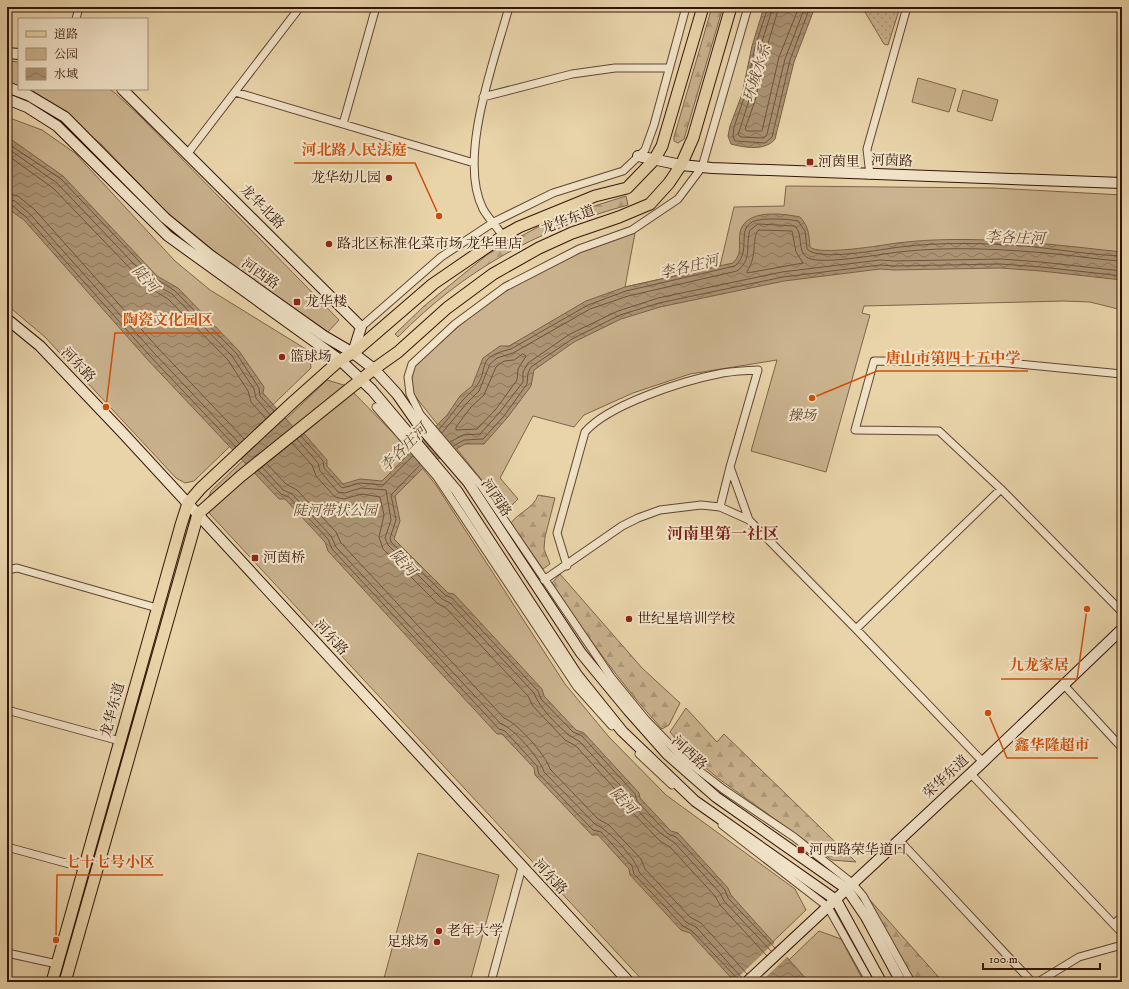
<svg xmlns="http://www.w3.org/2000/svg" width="1129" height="989" viewBox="0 0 1129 989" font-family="'IM FELL DW Pica','Noto Serif SC',serif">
  <defs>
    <pattern id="grass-dots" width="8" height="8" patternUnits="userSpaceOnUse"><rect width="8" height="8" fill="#cab38e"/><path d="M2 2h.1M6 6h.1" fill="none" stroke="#ae9979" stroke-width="1.8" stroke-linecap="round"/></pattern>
    <pattern id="forest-firs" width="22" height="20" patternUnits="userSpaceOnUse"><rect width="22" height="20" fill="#cab38e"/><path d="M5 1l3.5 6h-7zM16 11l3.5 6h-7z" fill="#ae9979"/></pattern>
    <pattern id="water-waves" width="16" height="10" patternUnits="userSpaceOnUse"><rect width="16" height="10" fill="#ab9373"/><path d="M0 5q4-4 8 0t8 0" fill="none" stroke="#8c775c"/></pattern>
  </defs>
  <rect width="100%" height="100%" fill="#e9d4aa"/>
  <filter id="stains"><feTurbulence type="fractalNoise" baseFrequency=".005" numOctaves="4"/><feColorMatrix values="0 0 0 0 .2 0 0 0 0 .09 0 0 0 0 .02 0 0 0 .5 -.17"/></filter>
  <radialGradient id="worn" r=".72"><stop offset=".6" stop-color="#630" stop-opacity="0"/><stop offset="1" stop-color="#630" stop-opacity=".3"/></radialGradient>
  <path fill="url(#grass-dots)" stroke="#7e644a" d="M 862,7 L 900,7 L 888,45 L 884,44 Z"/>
  <path fill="url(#forest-firs)" stroke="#7e644a" d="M 712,7 L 723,7 L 684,139 L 678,143 L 674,141 L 674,137 Z
    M 626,196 L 628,205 C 537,230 465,269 398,337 L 395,334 L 423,307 L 488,254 L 538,227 L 569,214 Z
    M 538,495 L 555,498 L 545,537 L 544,549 L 550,564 L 543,569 L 511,523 C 519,512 534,508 538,495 Z
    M 560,574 L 642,668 L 680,703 L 669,725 L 662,729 C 620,683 586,635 552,583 Z
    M 686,708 L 717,742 L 724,734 L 856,862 L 832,860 L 719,779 L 689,754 L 670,732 Z
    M 870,900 L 943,982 L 915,982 L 868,901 Z"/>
  <path fill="#cab38e" stroke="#7e644a" d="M 7,61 L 19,62 L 19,89 L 109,89 L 115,93 L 140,116 L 339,320 L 327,333 L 218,258 L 177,223 L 101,144 L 82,129 L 7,84 Z
    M 918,78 L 956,89 L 949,112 L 912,102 Z
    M 963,90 L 998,100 L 992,121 L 957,111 Z
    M 7,117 L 42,130 L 75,153 L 175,261 L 210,290 L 309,351 L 311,368 L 194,481 L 185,483 L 176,478 L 45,337 L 7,305 Z
    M 786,186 L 994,188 L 1122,195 L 1122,310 L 1090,302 L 1064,301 L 864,306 L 862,313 L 870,315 L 826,472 L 751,451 L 777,360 L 690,374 L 633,393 L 584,415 L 574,427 L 533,416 L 500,478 L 518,499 L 506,511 L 411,391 C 412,384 411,372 414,367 C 419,358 432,350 439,344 C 493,293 563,251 635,233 L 625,287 L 720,266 L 734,207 L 784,206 Z
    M 327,380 L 347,386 L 399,439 L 436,485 L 565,684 L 609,737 L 666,795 L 795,889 L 806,910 L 731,982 L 644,982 L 210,514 L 207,502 L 211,491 Z
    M 418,853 L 499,875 L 470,982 L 383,982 Z
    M 819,931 L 841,939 L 864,982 L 766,982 Z"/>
  <path fill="url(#water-waves)" stroke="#7b6048" d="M 764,7 L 815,7 L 794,62 L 775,139 C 766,151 745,148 731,144 L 728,136 L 730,126 L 742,94 L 752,46 Z
    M 7,139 L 12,140 L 63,176 L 157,276 L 178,288 L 239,351 L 264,387 L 263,393 L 294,428 L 301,430 L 327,460 L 327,466 L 343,484 L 360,479 L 382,481 L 447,415 L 460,396 L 472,386 L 483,358 L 500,346 L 509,346 L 586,301 L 625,287 L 733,263 C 743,253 738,245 740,233 C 744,209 781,213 800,217 C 809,227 809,235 810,247 C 819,256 883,245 897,243 C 971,234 1048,244 1122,252 L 1122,280 L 1041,271 L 1000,268 L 894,270 L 880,269 L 784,281 L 660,307 L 621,319 L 574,342 L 534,370 L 531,386 L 507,418 L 484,444 L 465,444 L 424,467 L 395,496 L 400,521 L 394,539 L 448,593 L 454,594 L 542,689 L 544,696 L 576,730 L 584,733 L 639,793 L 640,798 L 671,831 L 678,833 L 728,888 L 731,895 L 809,982 L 735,982 L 690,933 L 681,930 L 630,875 L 629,869 L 598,835 L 592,835 L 535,775 L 534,768 L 502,734 L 497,734 L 328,551 L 325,542 L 285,499 L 279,499 L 147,359 L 24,220 L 7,208 Z"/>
  <path fill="#e9d4aa" d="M 776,941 L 789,955 L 761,982 L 733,982 Z"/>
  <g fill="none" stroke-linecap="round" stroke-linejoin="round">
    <path stroke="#6f543d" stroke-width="1" d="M 768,7 L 755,47 L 745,95 L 734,127 L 733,136 L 735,141 L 765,143 L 772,137 L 790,60 L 810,7
      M 773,7 L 760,48 L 750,97 L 738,135 L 741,137 L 764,138 L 767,134 L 785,59 L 805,7
      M 779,7 L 766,50 L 756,98 L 745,129 L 747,131 L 762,131 L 779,57 L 799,7
      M 7,143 L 61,179 L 155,278 L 175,291 L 236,353 L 259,388 L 260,396 L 274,411
      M 7,148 L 57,183 L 151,282 L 172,294 L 232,356 L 254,389 L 256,398 L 270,415
      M 7,155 L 53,188 L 147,286 L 168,299 L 228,360 L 248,391 L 251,402 L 266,419
      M 7,193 L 18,196 L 35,210 L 158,348 L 244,439
      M 7,199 L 15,201 L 31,215 L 154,353 L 239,443
      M 7,204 L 13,206 L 27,218 L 150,356 L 236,447
      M 759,230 L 792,231 L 796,252 L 803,263 L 747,273 L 747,271 C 758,257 751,235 759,230 Z
      M 523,354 L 526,356 L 518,369 L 517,380 L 496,409 L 477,429 L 456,430 L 456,427 L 471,407 L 484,395 L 496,367 L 504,361 L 514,360 Z
      M 439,429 C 448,420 454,410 463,400 C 466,396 471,393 474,389 C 492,369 472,358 511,349 L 588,305 L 626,291 L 735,266 C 756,248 727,219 770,219 C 779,219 789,219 798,221 L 805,231 L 807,249 C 819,262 882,249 900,247 C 940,242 984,243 1025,246 C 1057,249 1090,255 1122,256
      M 442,433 L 467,403 L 479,391 L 490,364 L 497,358 L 513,353 L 590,309 L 628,296 L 737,271 C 753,259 745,246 750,230 L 758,224 L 795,226 C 804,235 796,251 808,258 C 822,265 881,254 899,252 C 950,246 1004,249 1056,254 C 1078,256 1100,260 1122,261
      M 301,436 L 323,461 L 324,468 L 342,488 L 360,483 L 383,485 L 413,456
      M 297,439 L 318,463 L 320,471 L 338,492 L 345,493 L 361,488 L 386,490 L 391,520 L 385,538 L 388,545 L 442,599 L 450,603 L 534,693 C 539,708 565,735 579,741 L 630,796 C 633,809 662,837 674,842 L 720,893 L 724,901 L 771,951
      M 450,442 L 463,435 L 480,434 L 500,412 L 523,382 L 523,372 L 528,363 L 570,334 L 618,311 L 658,298 L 782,272 L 880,260 L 894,261 L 1001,259 L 1041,262 L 1122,271
      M 292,443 L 312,465 L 316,476 L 335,497 L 344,499 L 362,494 L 380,497 L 384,515 L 379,537 L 383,549 L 437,603 L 446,608 L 528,696 L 533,706 L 565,740 L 576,746 L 624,799 L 628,808 L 660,841 L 670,847 L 715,896 L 720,905 L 767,956
      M 453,446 L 464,440 L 483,439 L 504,416 L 527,384 L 528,373 L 531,367 L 572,339 L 620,315 L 659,303 L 783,277 L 880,265 L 894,266 L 1000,264 L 1041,267 L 1122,276
      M 267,464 L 286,484 L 297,490 L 336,532 L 341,543 L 504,718 C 517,723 546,755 550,769 L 598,819 L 609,825 L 641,859 L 645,869 L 690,917 L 701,923 L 747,974
      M 420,465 L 391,495 L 396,520 L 390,538 L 391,542 L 445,595 L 452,598 L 538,691 L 541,699 L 573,732 L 582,736 L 635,794 L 637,801 L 668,834 L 676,837 L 725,890 L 728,898 L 775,948
      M 262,467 L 283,490 L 292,494 L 331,536 L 336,547 L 501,724 C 513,727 541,760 544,772 L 596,825 C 607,828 637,860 639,872 L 686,922 L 696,927 L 742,978
      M 258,470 L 281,494 L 289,497 L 328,539 L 332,549 L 499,729 L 505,731 L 537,766 L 539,774 L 593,830 L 601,832 L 632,866 L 634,874 L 683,926 L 692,931 L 734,975 L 738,982"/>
    <g stroke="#604430" stroke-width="9">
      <path id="street" d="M 748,7 L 702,167 L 678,199 L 632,230 L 579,249 L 505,287 L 455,324 L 412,364 L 408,377 L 410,394 L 420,414 L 482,487 L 611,677 L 646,720 L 684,759 L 723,789 L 794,837 L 852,883 L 863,896 L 911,982
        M 76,19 L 79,7
        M 235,92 L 474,163
        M 483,97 L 572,74 L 615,68 L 668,68
        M 343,124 L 376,7
        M 188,153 L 300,7
        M 870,175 L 867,149 L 907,7
        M 1119,183 L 1122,174
        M 503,236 C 497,227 488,218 483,209 C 457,158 495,59 509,7
        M 361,327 L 441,257 L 494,222 L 553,193 L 623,171 L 645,150 L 654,125 L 686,7
        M 1122,374 L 997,362 L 874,361 L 855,430 L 939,431 L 1001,489 L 1122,612
        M 376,407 L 437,477 L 577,687 L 612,726
        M 720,507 L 730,467
        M 567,566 L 557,533 L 585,432 C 608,405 682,381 718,374 C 731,371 744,371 758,370 L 730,467 L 749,520 L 856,629 L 983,762
        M 7,570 L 17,568 L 157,608
        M 544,580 L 622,526 L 638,518 L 660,510 L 701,505 L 720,507 L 749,520
        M 856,629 L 1001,489
        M 1064,685 L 1122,748
        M 7,710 L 120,741
        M 639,754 L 672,785
        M 970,773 L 1122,933
        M 722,825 L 828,907 L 870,982
        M 899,840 L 1032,982
        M 7,847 L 84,868
        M 1114,924 L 1122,917
        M 7,953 L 57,964
        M 491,982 L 522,867
        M 1038,982 L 1079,957 L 1122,945"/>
    </g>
    <g stroke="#331407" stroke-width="12">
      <path id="secondary" d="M 7,53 L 19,54
        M 7,87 L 28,95 L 65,117 L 165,218 L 210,255 L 324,336 L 353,353 L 374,369 L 397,394 L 418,424 L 468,482 L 581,653 L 628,710 L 667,754 L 716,797 L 847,889 L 866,917 L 901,982
        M 122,89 L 361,327 L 353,353
        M 7,99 L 27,107 L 57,126 L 168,236 L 340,360 L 372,390 L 457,491 L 577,675 L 622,731 L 695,801 L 836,900 L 881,982
        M 638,156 L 681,165 L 712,168 L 1122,183
        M 7,319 L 40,346 L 121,431 L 629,982
        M 747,982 L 983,762 L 1122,629"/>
    </g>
    <g stroke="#331407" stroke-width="13">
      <path id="primary" d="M 52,982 L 181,525 L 188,503 L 201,488 L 293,402 L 340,360 L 353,353 L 433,284 L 503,236 L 519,227 L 595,196 L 627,188 L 654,160 L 662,146 L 703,7
        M 65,982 L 198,514 L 241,476 L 374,369 L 398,352 L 447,308 L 493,274 L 539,248 L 572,233 L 619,217 L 650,204 L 669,183 L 681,165 L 693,138 L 731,7"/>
    </g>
    <use href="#street" stroke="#f1e3c8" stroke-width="7"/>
    <use href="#secondary" stroke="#f1e3c8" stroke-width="10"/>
    <use href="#primary" stroke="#e9d4aa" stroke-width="11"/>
  </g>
  <g fill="#8f2418" stroke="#f1e3c8" stroke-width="1.5">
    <rect x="806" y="158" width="8" height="8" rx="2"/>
    <circle cx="389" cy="178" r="4"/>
    <circle cx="329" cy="244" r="4"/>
    <rect x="293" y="298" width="8" height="8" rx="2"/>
    <circle cx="282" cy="357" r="4"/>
    <rect x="251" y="554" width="8" height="8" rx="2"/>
    <circle cx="629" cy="619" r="4"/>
    <rect x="797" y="846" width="8" height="8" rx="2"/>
    <circle cx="439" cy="931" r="4"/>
    <circle cx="437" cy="942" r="4"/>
  </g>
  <g text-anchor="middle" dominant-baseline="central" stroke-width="4" stroke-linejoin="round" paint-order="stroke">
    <g font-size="14" fill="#331407" stroke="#f1e3c8">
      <text transform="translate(892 161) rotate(2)">河茵路</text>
      <text transform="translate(262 207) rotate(45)">龙华北路</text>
      <text transform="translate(568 220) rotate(-21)">龙华东道</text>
      <text transform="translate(260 274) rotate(35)">河西路</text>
      <text transform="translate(78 365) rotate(46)">河东路</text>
      <text transform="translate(496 498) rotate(56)">河西路</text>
      <text transform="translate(331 638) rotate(47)">河东路</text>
      <text transform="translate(113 710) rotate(-75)">龙华东道</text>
      <text transform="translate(689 753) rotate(43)">河西路</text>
      <text transform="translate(946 777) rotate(-43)">荣华东道</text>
      <text transform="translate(550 877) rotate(47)">河东路</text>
    </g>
    <g font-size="14" fill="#331407" stroke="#f1e3c8" text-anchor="start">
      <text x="818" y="162">河茵里</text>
      <text x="381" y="178" text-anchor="end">龙华幼儿园</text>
      <text x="337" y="244">路北区标准化菜市场 龙华里店</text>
      <text x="305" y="302">龙华楼</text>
      <text x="290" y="357">篮球场</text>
      <text x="263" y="558">河茵桥</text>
      <text x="637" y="619">世纪星培训学校</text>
      <text x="809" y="850">河西路荣华道口</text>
      <text x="447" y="931">老年大学</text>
      <text x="429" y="942" text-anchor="end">足球场</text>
    </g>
    <g font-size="14" font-style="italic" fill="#604430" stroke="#f1e3c8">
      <text x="802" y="416">操场</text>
      <text x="335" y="511">陡河带状公园</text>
    </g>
    <g font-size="15" font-style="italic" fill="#634732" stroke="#f1e3c8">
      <text transform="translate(757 73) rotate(-73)">环城水系</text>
      <text transform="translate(1015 238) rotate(2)">李各庄河</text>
      <text transform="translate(689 267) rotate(-13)">李各庄河</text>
      <text transform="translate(145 279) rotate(48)">陡河</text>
      <text transform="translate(404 448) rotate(-45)">李各庄河</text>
      <text transform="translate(403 563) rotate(47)">陡河</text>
      <text transform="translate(623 801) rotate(47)">陡河</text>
    </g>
    <g font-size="16" font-weight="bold" fill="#7a1f14" stroke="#f1e3c8">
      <text x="723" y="534">河南里第一社区</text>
    </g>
  </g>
  <path fill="none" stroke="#cd4f0b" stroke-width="1.5" d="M439 216L415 163H294M106 407L115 333H221M812 398L877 371H1028M1087 609L1077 679H1001M988 713L1007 758H1098M56 940L57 875H163"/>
  <g fill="#cd4f0b" stroke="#f1e3c8" stroke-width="1.5">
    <circle cx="439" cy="216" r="4"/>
    <circle cx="106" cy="407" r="4"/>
    <circle cx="812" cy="398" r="4"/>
    <circle cx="1087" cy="609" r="4"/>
    <circle cx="988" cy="713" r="4"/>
    <circle cx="56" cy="940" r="4"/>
  </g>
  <g font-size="15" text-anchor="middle" font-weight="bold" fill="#cd4f0b" stroke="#f1e3c8" stroke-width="4" stroke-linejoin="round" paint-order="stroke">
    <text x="354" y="155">河北路人民法庭</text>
    <text x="168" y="325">陶瓷文化园区</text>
    <text x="953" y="363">唐山市第四十五中学</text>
    <text x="1039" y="670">九龙家居</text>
    <text x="1052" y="750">鑫华隆超市</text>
    <text x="110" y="867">七十七号小区</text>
  </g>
  <rect width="1129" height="989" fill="none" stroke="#e9d4aa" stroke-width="24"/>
  <rect x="8" y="8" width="1113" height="973" fill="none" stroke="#331407" stroke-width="2"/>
  <rect x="12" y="12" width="1105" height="965" fill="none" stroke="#331407"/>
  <rect x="18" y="18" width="130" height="72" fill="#f1e3c8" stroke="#a5907b"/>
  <rect x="26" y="31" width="20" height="6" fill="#e9d4aa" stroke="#a5907b"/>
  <text x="54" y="38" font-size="12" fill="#331407">道路</text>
  <rect x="26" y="48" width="20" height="12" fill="#cab38e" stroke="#a5907b"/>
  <text x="54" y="58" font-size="12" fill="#331407">公园</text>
  <rect x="26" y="68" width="20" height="12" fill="url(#water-waves)" stroke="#a5907b"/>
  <text x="54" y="78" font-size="12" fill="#331407">水域</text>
  <path d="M983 963v6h117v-6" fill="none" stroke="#331407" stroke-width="2"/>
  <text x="989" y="963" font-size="12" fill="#331407" stroke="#f1e3c8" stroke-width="3" paint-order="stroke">100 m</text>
  <rect width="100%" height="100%" filter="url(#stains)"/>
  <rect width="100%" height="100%" fill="url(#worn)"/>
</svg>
